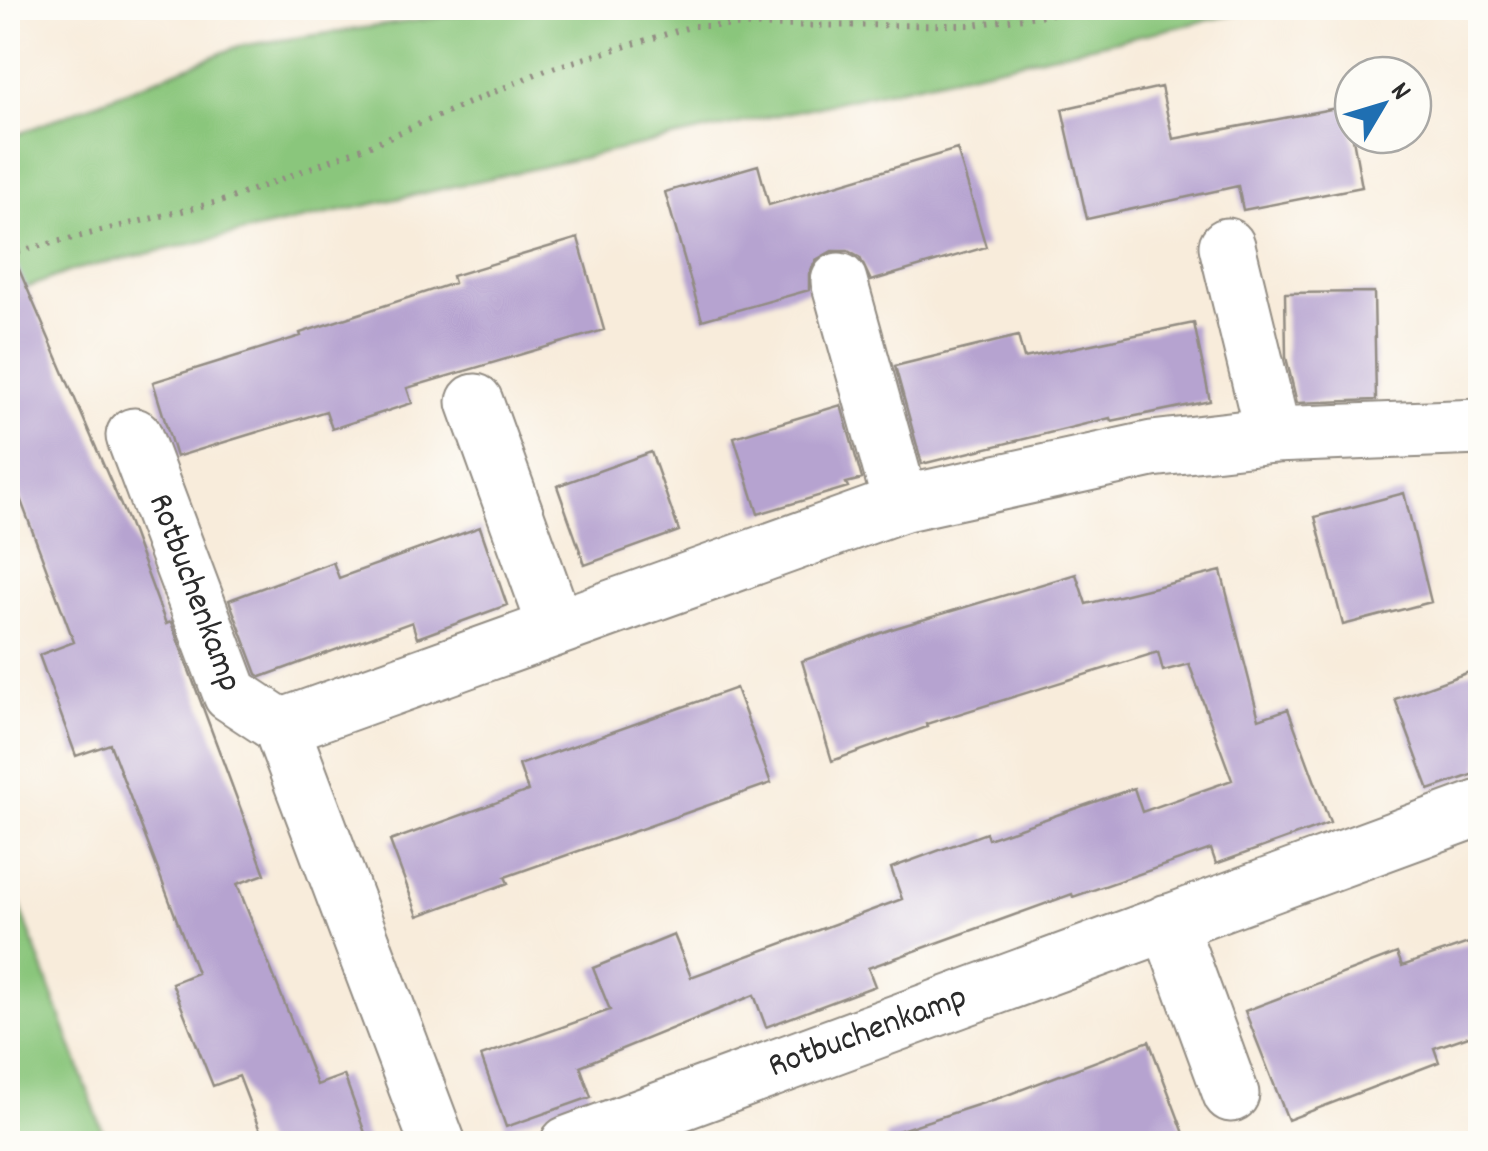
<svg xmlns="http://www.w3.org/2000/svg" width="1488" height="1151" viewBox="0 0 1488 1151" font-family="Dekko,sans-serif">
  <rect width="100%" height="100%" fill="#fdfcf7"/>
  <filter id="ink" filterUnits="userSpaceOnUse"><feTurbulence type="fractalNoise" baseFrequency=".01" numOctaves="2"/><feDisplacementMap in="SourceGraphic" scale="20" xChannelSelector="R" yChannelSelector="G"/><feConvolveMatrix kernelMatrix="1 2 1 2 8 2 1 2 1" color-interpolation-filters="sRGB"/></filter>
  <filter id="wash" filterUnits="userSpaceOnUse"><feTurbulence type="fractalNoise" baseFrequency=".0048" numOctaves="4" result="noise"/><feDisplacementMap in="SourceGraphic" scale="40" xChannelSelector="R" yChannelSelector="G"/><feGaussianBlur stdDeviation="2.25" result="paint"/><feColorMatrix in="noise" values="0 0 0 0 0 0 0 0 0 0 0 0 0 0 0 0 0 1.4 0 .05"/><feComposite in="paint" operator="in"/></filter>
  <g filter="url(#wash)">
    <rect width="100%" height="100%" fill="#f8ecdb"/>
    <path fill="#8ac67c" stroke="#5a7854" stroke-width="2.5" d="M 503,8 L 1264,8 L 73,270 L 8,295 L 8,138 L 239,46 Z
      M 8,873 L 107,1143 L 8,1143 Z"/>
    <g id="blocks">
      <path fill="#b6a3d0" d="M 1161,87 L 1173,139 L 1347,106 L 1362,187 L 1243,210 L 1238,186 L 1087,219 L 1062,109 Z
        M 957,149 L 986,247 L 871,281 L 860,258 L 848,251 L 832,251 L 816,260 L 809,274 L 809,290 L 702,320 L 665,192 L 758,165 L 769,205 Z
        M 578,238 L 604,330 L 407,388 L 412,403 L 332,429 L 326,411 L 176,457 L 153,382 L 301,336 L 300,333 L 454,283 L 452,276 Z
        M 8,244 L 129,524 L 166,624 L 171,622 L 265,874 L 237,884 L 317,1085 L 344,1075 L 369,1144 L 265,1144 L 239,1076 L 213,1086 L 172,983 L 197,973 L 110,744 L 76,756 L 39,655 L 74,642 L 8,466 Z
        M 1374,292 L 1376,400 L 1297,403 L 1286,357 L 1285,293 Z
        M 1194,323 L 1210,401 L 1111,421 L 1110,418 L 922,464 L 895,366 L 1018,336 L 1024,358 Z
        M 841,405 L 862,479 L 846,483 L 848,487 L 758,514 L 734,437 Z
        M 651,452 L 679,531 L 585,565 L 557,486 Z
        M 1404,493 L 1431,602 L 1343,625 L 1315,517 Z
        M 480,527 L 507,605 L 417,638 L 412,622 L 261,677 L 257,674 L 229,600 L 333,562 L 339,578 Z
        M 1221,571 L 1259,719 L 1288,709 L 1330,823 L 1216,864 L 1211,849 L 1073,897 L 1072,894 L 868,968 L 875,986 L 766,1027 L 754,995 L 580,1066 L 591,1097 L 506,1127 L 481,1056 L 610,1010 L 593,968 L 674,935 L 691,977 L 902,899 L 891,868 L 986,833 L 988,839 L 1134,788 L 1142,812 L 1232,780 L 1189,664 L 1163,671 L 1158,652 L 926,724 L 927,727 L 832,761 L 802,661 L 892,629 L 1076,574 L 1086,604 Z
        M 1480,668 L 1480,772 L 1429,790 L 1395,699 Z
        M 736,688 L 771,783 L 505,877 L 508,883 L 418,916 L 390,841 L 528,791 L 519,765 Z
        M 1480,939 L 1480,1032 L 1434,1048 L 1439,1062 L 1288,1120 L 1245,1011 L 1397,953 L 1402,966 Z
        M 1149,1041 L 1188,1144 L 887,1144 L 885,1135 L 1002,1097 Z"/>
    </g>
  </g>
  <g filter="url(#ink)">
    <use href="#blocks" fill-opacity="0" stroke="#928c83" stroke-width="2.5"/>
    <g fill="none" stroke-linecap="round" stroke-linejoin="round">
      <g stroke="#928c83" stroke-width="59">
        <g id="minor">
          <path d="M 1227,246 L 1273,435"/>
          <path d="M 839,281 L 901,504"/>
          <path d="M 475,402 L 556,627"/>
          <path id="s1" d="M 134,436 L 231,694 L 281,727 L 438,1144"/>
          <path d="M 281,727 L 901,504 L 1152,449 L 1273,435 L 1480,427"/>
          <path d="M 1168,922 L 1231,1094"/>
          <path id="s2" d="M 568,1144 L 1480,808"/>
        </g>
      </g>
      <path stroke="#928c83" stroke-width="6" stroke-dasharray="2.5 8" stroke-linecap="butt" d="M 8,254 L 226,200 L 368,146 L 543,71 L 693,26 L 972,25 L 1096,8"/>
      <use href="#minor" stroke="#fff" stroke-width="55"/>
    </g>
  </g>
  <g text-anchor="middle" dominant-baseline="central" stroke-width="8" stroke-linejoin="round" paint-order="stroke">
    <g font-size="35" fill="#2b2b2b" stroke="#fdfcf7">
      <text stroke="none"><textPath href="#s1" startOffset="168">Rotbuchenkamp</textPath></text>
      <text stroke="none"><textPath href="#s2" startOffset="320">Rotbuchenkamp</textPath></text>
    </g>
  </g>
  <rect width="1488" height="1151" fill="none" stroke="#fdfcf7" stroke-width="40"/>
  <g transform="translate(1383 105) rotate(52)"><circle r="48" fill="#fdfcf7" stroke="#a9a8a5" stroke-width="2.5"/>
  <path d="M0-8L18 38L0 25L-18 38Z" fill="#1f6fb2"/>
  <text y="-15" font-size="28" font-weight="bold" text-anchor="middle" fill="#2b2b2b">N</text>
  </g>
</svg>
